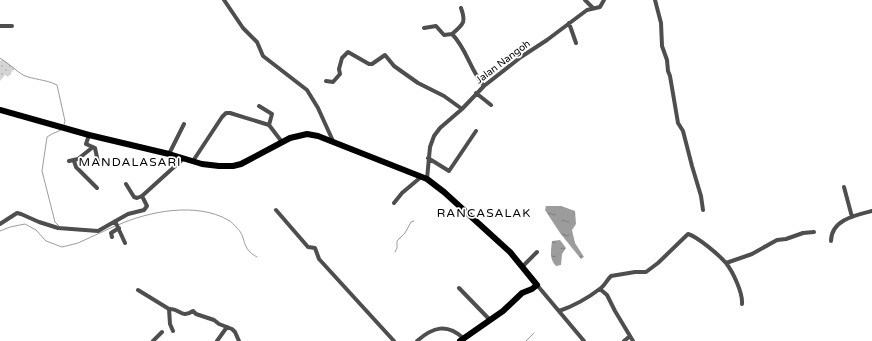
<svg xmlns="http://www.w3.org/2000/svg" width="872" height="341" viewBox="0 0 872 341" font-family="'Varela Round',sans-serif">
  <defs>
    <pattern id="grass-dots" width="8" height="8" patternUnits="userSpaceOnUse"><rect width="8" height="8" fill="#d5d5d5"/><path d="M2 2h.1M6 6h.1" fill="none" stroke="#b5b5b5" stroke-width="1.8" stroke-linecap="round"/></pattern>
    <pattern id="water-ripples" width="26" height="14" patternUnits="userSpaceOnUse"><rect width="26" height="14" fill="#9c9c9c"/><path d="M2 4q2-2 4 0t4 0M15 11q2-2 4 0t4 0" fill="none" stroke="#7d7d7d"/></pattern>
  </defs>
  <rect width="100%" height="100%" fill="#fff"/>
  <path fill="url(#grass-dots)" d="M 2,59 L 15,68 L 8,77 L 5,75 L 0,81 L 0,61 Z"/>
  <path fill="url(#water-ripples)" d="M 546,206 L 561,206 L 575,211 L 576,224 L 572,230 L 575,243 L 584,257 L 581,259 L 560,233 L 545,210 Z
    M 560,240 L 566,248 L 562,254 L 561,265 L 556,266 C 549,259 551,251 552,241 Z"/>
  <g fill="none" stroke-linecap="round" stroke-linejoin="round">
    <path stroke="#9c9c9c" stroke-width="1" d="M 0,58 C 8,63 15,70 23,75 C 34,80 45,79 57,85 L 65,121 L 64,125
      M 118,225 C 149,211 197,202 228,220 C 231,221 234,225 237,228 C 247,237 240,248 257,257
      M 59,226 L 55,222 L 42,171 L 47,137 L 52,134 L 61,130
      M 0,231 L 10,227 L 25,224 L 36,230 L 46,241 L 62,247 L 78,243 L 115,226
      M 395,252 L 397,248 L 397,241 L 405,233 L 411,222 L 414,221
      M 526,341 L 534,333"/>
    <path stroke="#4e4e4e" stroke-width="4" d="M 224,0 L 243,28 L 257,42 L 263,56 L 307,90 L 318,108 L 333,141
      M 585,0 L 593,8
      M 655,0 L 661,23 L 662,46 L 667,60 L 668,71 L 670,76 L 678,123 L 683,131 L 692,166 L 701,196 L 703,210
      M 569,23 L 576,43
      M 0,26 L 12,26
      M 424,28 L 436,26 L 444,35 L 452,34 C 467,49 470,70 484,86
      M 452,34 C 464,24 466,22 461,8
      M 326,81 L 333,82 L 340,74 L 339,69 L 342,58 L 348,52 L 369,64 L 372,64 L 385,55 L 394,66 L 418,83 L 444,96 L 462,109
      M 476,93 L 491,105
      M 259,106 L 272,114 L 269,125 L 282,142
      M 89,135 L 86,144 L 95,148 L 98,162
      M 169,154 L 184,124
      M 428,158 L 449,171 L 476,131
      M 69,161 L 78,159 L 93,147
      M 74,161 L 76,167 L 97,188
      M 193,161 L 222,117 L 226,113 L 230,113 L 269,125
      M 427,179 L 430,147 L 434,136 L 440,128 L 462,109 L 484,86 L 521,57 L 547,40 L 587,10 L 600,7 L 604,0
      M 844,187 L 852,217
      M 142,196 L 184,158
      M 394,203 L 402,193 L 421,177
      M 276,210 L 308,247 L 315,248 L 319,259 L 394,341
      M 115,221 L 125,243
      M 0,224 L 17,213 L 21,214 L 39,222 L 58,228 L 98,231 L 128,214 L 144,210 L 147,206 L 142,196 L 137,198 L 134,197 L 126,184
      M 112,237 L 111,233 L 119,228
      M 831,241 C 831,220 856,215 872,211
      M 726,263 L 752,254 L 777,240 L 786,239 L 803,233 L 814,232
      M 522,267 L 537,252
      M 537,285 L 584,341
      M 459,288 L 490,320
      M 600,289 L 607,295 L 615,311 L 633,341
      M 138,290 L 169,309 C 180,308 181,319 193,311 L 196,314 L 214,320 L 219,324 L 232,329 L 235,332 L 239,341
      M 169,309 L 170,324 L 173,331
      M 559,311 C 574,306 588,298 601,288 C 605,285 607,280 611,276 L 635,272 L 646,272 L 658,263 L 688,234 C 698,237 719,255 726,263 C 733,272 743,293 742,304
      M 153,341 L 162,332
      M 217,341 L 227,327
      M 417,341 C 433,327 447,323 463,338
      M 624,341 L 630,336"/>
    <path stroke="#000" stroke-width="6" d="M 0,110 L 89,135 L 169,154 L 202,164 L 219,166 L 233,166 L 241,164 L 290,138 L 307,134 L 318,136 L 427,179 L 444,192 L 510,252 L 537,285 L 532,289 L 522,293 L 503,311 L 460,341"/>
  </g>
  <g text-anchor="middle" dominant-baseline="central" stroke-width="3.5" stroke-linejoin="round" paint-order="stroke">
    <g font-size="10" fill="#000" stroke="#fff">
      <text transform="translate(503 62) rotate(-37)">Jalan Nangoh</text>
    </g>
    <g font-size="12" letter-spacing="1" fill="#000" stroke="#fff">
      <text x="130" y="162">MANDALASARI</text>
      <text x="484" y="213">RANCASALAK</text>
    </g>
  </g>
</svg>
